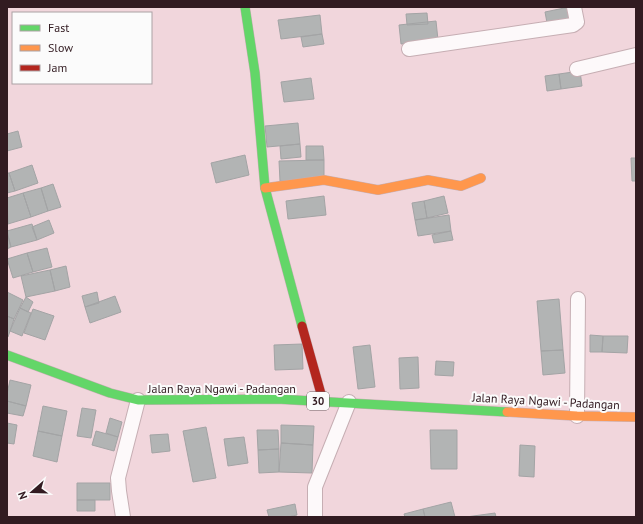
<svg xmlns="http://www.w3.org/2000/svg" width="643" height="524" viewBox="0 0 643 524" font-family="'PT Sans',sans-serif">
  <rect width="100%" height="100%" fill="#f1d6dc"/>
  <path fill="#b2b4b4" stroke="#a3a4a5" d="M 569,7 L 575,23 L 548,28 L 545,12 Z
    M 427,13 L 428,24 L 407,25 L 406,14 Z
    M 320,15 L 322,34 L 281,39 L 278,20 Z
    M 436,21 L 438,40 L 401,44 L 399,25 Z
    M 322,34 L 324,44 L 303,47 L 301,37 Z
    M 580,71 L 582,86 L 561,89 L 559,74 Z
    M 559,74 L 561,89 L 547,91 L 545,76 Z
    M 311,78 L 314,99 L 284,102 L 281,82 Z
    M 298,123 L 300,144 L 267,147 L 265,126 Z
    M 18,131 L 22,147 L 7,151 L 7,134 Z
    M 300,144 L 301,157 L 281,159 L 280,146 Z
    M 306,146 L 323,146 L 324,160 L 306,160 Z
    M 245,155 L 249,175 L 216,183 L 211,163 Z
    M 631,158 L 636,158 L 636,181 L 632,181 Z
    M 324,160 L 324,179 L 280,181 L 279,161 Z
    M 32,165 L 38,183 L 15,191 L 9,173 Z
    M 7,173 L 9,173 L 15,191 L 7,193 Z
    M 53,184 L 61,207 L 48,211 L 41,188 Z
    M 41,188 L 48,211 L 31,217 L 23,193 Z
    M 23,193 L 31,217 L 8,224 L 7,198 Z
    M 324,196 L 326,215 L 288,219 L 286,201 Z
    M 444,196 L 448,213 L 427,218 L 424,201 Z
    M 424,201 L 427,218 L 415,220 L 412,203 Z
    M 449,215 L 451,231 L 418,236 L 415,220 Z
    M 49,220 L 54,233 L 37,240 L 32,227 Z
    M 32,224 L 37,240 L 11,247 L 7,231 Z
    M 451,231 L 453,240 L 434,243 L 432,235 Z
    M 7,233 L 11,247 L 7,249 Z
    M 47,248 L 52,267 L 33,272 L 27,253 Z
    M 27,253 L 33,272 L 13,278 L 7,259 Z
    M 66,266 L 70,287 L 55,291 L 50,270 Z
    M 50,270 L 55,291 L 26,297 L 21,276 Z
    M 7,292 L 23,300 L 14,319 L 7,316 Z
    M 97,292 L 99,303 L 85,307 L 82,296 Z
    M 115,296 L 121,312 L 90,323 L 85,307 Z
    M 26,297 L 33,302 L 28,312 L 20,308 Z
    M 559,299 L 563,350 L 541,351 L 537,301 Z
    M 20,308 L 31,313 L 22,336 L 10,331 Z
    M 33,309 L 54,316 L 45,340 L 24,333 Z
    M 7,316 L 14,319 L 8,337 L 7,337 Z
    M 590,335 L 603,336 L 602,352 L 590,352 Z
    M 603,336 L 628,336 L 627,353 L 602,352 Z
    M 302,344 L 303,369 L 275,370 L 274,345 Z
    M 370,345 L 375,387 L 358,389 L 353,347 Z
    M 563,350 L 565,373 L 543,375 L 541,351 Z
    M 418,357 L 419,388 L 400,389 L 399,358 Z
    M 436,361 L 454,362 L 453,376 L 435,375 Z
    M 10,380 L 31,385 L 26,406 L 7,401 L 7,394 Z
    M 7,401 L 26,406 L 23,416 L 7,413 Z
    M 43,406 L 67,411 L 62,436 L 38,431 Z
    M 82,408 L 96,410 L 91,438 L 77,436 Z
    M 110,418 L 122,422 L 118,437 L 106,433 Z
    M 7,423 L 17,425 L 14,444 L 7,443 Z
    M 281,425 L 314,426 L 313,445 L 281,443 Z
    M 206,427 L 216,478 L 193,482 L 183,431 Z
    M 257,430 L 278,430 L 279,449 L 258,450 Z
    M 430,430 L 457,430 L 457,469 L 431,469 Z
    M 38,431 L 62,436 L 57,462 L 33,456 Z
    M 96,431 L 118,437 L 114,451 L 92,445 Z
    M 168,434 L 170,451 L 152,453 L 150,435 Z
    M 244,437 L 248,463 L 228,466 L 224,439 Z
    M 281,443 L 313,445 L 312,473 L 279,472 Z
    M 520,445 L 535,446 L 534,477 L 519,476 Z
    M 279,449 L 279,472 L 259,473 L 258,450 Z
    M 77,483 L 110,483 L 110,500 L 77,500 Z
    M 77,500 L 95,500 L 95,511 L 77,511 Z
    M 451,502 L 455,517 L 425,517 L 423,509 Z
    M 295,504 L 297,515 L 288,517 L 269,517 L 267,510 Z
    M 423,509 L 425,517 L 405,517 L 404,514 Z
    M 495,513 L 496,517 L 466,517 Z"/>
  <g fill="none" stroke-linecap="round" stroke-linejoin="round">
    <g stroke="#c6aeb3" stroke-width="16">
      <path id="street" d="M 409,49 L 573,25 L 577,22 L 574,7
        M 577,69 L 636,55
        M 577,416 L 578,299
        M 123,517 L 119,491 L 118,478 L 138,400
        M 315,517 L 315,487 L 349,402"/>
    </g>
    <g stroke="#c6aeb3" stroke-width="10">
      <path id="fast" d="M 245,7 L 255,73 L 265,188 L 302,326
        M 7,355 L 110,393 L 138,400 L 277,399 L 507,412"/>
    </g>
    <g stroke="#c6aeb3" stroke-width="10">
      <path id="slow" d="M 265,188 L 324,180 L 378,190 L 428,180 L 461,186 L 481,178
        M 507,412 L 577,416 L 636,417"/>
    </g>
    <g stroke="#c6aeb3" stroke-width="10">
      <path id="jam" d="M 302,326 L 323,401"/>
    </g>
    <use href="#street" stroke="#fdf9fa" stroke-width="14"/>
    <use href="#fast" stroke="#63d668" stroke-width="9"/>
    <use href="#slow" stroke="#ff974d" stroke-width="9"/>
    <use href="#jam" stroke="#b3261e" stroke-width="9"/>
  </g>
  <g text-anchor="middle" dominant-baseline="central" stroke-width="4" stroke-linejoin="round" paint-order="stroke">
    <rect fill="#fbfbfb" stroke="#6e5e62" stroke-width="1" x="307" y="392" width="22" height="18" rx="3"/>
    <g font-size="11" font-weight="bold" fill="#321b21">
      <text x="318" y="401">30</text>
    </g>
    <g font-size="12" fill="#321b21" stroke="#fbfbfb">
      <text x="222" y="388">Jalan Raya Ngawi - Padangan</text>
      <text transform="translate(546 401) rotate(3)">Jalan Raya Ngawi - Padangan</text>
    </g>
  </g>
  <rect width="643" height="524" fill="none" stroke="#321b21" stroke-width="16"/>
  <rect x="12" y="12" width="140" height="72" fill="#fbfbfb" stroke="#aba1a4"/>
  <rect x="20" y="25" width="20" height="6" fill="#63d668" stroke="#aba1a4"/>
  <text x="48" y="32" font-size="12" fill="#321b21">Fast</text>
  <rect x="20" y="45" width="20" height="6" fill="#ff974d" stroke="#aba1a4"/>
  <text x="48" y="52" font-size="12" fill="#321b21">Slow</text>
  <rect x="20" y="65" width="20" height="6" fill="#b3261e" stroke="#aba1a4"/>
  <text x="48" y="72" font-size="12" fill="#321b21">Jam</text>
  <g transform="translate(32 492) rotate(250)" stroke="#fbfbfb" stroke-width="3" paint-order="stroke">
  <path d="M0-3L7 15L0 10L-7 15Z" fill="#321b21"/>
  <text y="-6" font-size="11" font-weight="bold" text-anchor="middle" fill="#321b21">N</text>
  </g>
</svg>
